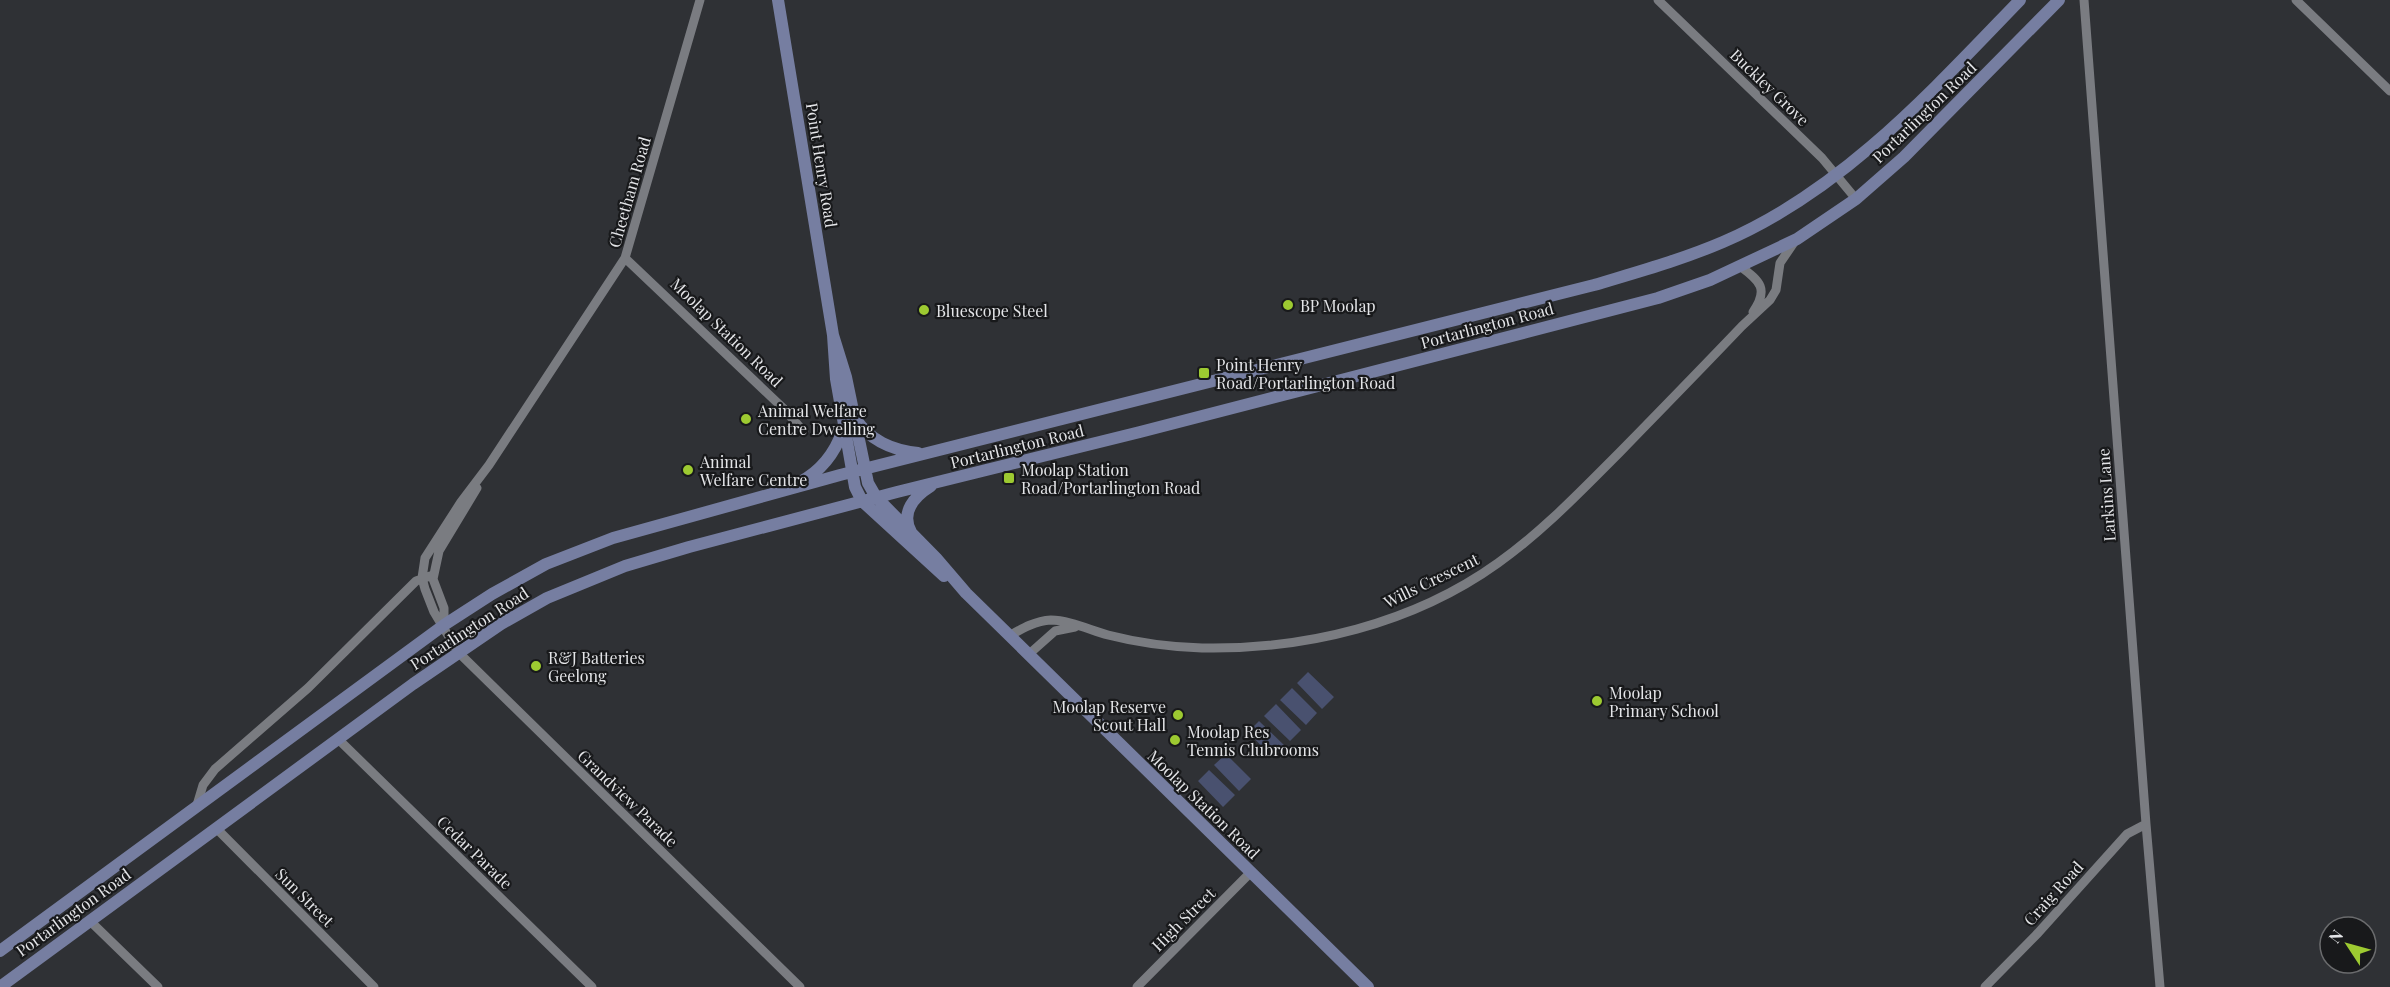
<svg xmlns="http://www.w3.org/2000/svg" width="2390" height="987" viewBox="0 0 2390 987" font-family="'Playfair Display',serif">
  <rect width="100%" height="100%" fill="#2f3135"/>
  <path fill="#49516f" d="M 1308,672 L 1334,697 L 1322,709 L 1297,683 Z
    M 1292,688 L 1317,713 L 1306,725 L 1280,700 Z
    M 1276,704 L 1301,730 L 1290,741 L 1264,716 Z
    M 1259,721 L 1285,746 L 1273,758 L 1248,732 Z
    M 1226,754 L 1251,779 L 1239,791 L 1214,765 Z
    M 1209,770 L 1235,795 L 1223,807 L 1198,781 Z"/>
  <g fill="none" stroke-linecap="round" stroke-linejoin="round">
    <path stroke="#7a7c81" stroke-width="9" d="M 700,0 L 625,258 L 489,465 L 461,502 L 425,558 L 422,578 L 425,589 L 434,612 L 458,652 L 800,987
      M 1658,0 L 1822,158 L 1856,199
      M 2084,0 L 2146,824 L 2160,987
      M 2296,0 L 2390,91
      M 625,258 L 784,409 L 804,432
      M 1741,267 C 1760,281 1769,289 1753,312
      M 444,625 L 444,608 L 433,579 L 439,551 L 477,488
      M 1009,636 C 1023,628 1035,621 1051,620 C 1069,620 1090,630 1108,635 C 1139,643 1170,647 1202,648 C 1305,650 1413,624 1498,563 C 1543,531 1580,492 1619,453 C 1660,411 1701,369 1742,326 L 1770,300 L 1776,290 L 1780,263 L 1795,241
      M 1028,655 L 1055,631 L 1075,627
      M 338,739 L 592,987
      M 197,805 L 203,785 L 215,769 L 308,688 L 416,581 L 433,575
      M 216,828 L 374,987
      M 90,921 L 158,987
      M 1137,987 L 1251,872
      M 1985,987 L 2038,933 L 2127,834 L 2146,824"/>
    <path stroke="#767ea1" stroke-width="12" d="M 778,0 L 833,335 L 836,379 L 855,487 L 862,501 L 944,576
      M 833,335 L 846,377 L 868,483 L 876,497 L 936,558 L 966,593 L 1368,987
      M 855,418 C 870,441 892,450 918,453
      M 800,482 C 821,471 835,453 843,430
      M 911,532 C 900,512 915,496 931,486
      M 0,951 L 444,625 L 492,594 L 546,564 L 613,538 L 840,475 L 1594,285 C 1637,272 1681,260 1723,242 C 1842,191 1931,92 2020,0
      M 0,987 L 413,684 L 501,624 L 547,598 L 625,566 L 689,547 L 897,492 L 1140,432 L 1527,332 L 1658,298 L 1710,280 L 1797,239 L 1856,199 L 1904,157 L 2059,0"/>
  </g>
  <g fill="#9dca31" stroke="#18191b" stroke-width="2">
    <circle cx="1288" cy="305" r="6"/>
    <circle cx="924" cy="310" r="6"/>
    <rect x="1198" y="367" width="12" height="12" rx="3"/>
    <circle cx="746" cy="419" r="6"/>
    <circle cx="688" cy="470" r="6"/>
    <rect x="1003" y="472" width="12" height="12" rx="3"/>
    <circle cx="536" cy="666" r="6"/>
    <circle cx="1597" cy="701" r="6"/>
    <circle cx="1178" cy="715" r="6"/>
    <circle cx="1175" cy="740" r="6"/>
  </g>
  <g text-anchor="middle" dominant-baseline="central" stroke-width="4.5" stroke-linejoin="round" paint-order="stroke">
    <g font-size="16" fill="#e4e5e8" stroke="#18191b">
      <text transform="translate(1770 87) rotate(44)">Buckley Grove</text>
      <text transform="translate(1924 112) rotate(-44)">Portarlington Road</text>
      <text transform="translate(822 165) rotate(81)">Point Henry Road</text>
      <text transform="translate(629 192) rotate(-74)">Cheetham Road</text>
      <text transform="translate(1487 325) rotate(-15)">Portarlington Road</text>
      <text transform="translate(727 332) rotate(44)">Moolap Station Road</text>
      <text transform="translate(1017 446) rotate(-14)">Portarlington Road</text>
      <text transform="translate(2106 495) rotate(-94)">Larkins Lane</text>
      <text transform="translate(1431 580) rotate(-26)">Wills Crescent</text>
      <text transform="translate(469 628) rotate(-33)">Portarlington Road</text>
      <text transform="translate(628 798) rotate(44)">Grandview Parade</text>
      <text transform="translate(1204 804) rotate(44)">Moolap Station Road</text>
      <text transform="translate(475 852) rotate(44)">Cedar Parade</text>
      <text transform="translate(2053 893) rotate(-48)">Craig Road</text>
      <text transform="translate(305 897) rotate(45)">Sun Street</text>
      <text transform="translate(73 912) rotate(-36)">Portarlington Road</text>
      <text transform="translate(1183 919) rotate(-45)">High Street</text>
    </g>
    <g font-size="16" fill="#e4e5e8" stroke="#18191b" text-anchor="start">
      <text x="1300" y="305">BP Moolap</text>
      <text x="936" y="310">Bluescope Steel</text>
      <text x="1216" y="364">Point Henry<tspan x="1216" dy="18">Road/Portarlington Road</tspan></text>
      <text x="758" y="410">Animal Welfare<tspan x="758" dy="18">Centre Dwelling</tspan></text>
      <text x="700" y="461">Animal<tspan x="700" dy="18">Welfare Centre</tspan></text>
      <text x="1021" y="469">Moolap Station<tspan x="1021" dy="18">Road/Portarlington Road</tspan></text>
      <text x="548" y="657">R&amp;J Batteries<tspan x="548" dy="18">Geelong</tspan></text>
      <text x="1609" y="692">Moolap<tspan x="1609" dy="18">Primary School</tspan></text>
      <text x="1166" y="706" text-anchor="end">Moolap Reserve<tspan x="1166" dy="18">Scout Hall</tspan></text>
      <text x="1187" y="731">Moolap Res<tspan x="1187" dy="18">Tennis Clubrooms</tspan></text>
    </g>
  </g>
  <g transform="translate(2348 945) rotate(306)"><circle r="28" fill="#18191b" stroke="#6a6b6d" stroke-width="1.5"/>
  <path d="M0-4.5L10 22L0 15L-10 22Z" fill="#9dca31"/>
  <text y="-9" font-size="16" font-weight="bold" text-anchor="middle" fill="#e4e5e8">N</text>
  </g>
</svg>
